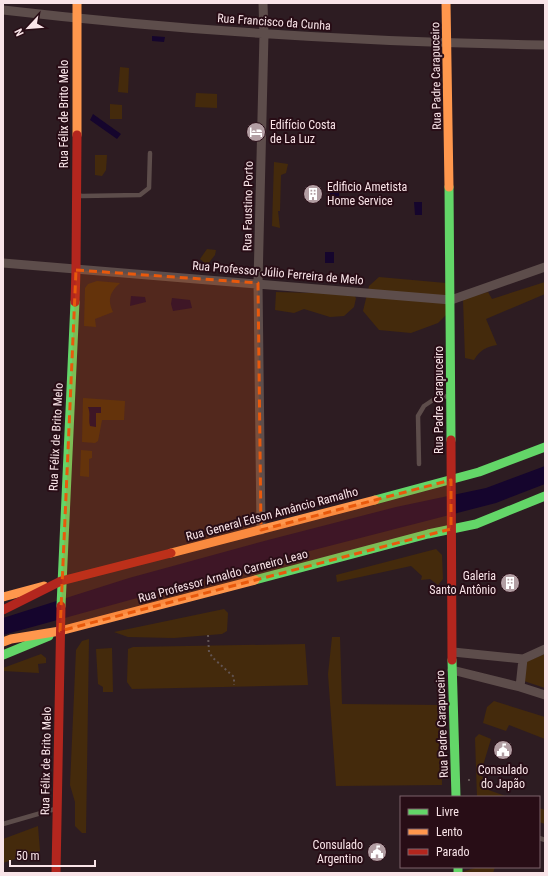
<svg xmlns="http://www.w3.org/2000/svg" width="548" height="876" viewBox="0 0 548 876" font-family="'Roboto Condensed',sans-serif">
  <rect width="100%" height="100%" fill="#2d1c22"/>
  <path fill="#442a0c" d="M 120,67 L 129,68 L 128,93 L 118,92 Z
    M 196,93 L 217,94 L 217,108 L 195,107 Z
    M 110,104 L 122,105 L 122,119 L 110,119 Z
    M 95,155 L 107,155 L 106,170 L 102,176 L 95,175 Z
    M 274,162 L 288,164 L 286,173 L 281,175 L 280,211 L 278,211 L 280,228 L 272,226 Z
    M 207,249 L 216,250 L 215,255 L 207,265 L 200,259 Z
    M 379,277 L 446,283 L 447,314 L 438,323 L 411,333 L 379,330 L 363,311 L 369,286 Z
    M 97,281 L 120,283 C 110,292 107,300 113,312 L 95,319 L 96,327 L 84,326 L 85,288 L 88,284 Z
    M 545,282 L 545,294 L 486,319 L 497,345 C 486,347 480,350 474,360 L 465,358 L 463,299 L 488,292 L 492,299 Z
    M 276,292 L 353,294 L 356,298 L 354,307 L 344,316 L 330,317 L 304,309 L 294,313 L 275,310 Z
    M 83,398 L 125,401 L 124,420 L 102,420 L 98,441 L 95,443 L 82,442 Z
    M 81,450 L 92,451 L 92,458 L 89,459 L 89,477 L 80,476 Z
    M 436,549 L 442,555 L 443,579 L 438,585 L 430,579 L 421,580 L 422,576 L 411,566 L 337,582 L 336,575 Z
    M 224,609 L 228,613 L 227,631 L 222,634 L 174,638 L 128,637 L 114,632 Z
    M 332,637 L 340,637 L 342,704 L 441,705 L 442,785 L 336,786 L 328,674 Z
    M 89,639 L 86,833 L 82,833 L 75,826 L 75,802 L 70,785 L 76,650 L 82,641 Z
    M 305,644 L 308,685 L 132,689 L 127,682 L 128,649 L 133,647 Z
    M 112,648 L 113,692 L 103,692 L 103,687 L 98,684 L 96,649 Z
    M 41,654 L 46,658 L 46,663 L 38,664 L 39,673 L 3,671 L 3,668 Z
    M 545,654 L 545,688 L 524,681 L 527,661 Z
    M 494,701 L 545,717 L 545,739 L 509,725 L 506,731 L 483,723 L 487,707 Z
    M 479,734 L 491,739 L 481,772 L 483,779 L 480,781 L 483,788 L 508,797 L 477,797 L 475,738 Z
    M 539,808 L 545,810 L 545,824 L 539,822 Z
    M 38,826 L 40,851 L 3,863 L 3,839 Z
    M 478,867 L 495,867 L 493,873 L 462,873 L 462,872 Z"/>
  <path fill="#15052d" d="M 152,36 L 165,37 L 164,42 L 152,41 Z
    M 93,114 L 121,134 L 117,139 L 90,120 Z
    M 330,192 L 339,192 L 340,207 L 330,206 Z
    M 414,202 L 422,202 L 422,215 L 415,215 Z
    M 325,252 L 334,252 L 334,263 L 325,263 Z
    M 131,296 L 145,297 L 146,302 L 130,306 Z
    M 172,298 L 190,300 L 192,308 L 173,311 L 171,304 Z
    M 88,407 L 101,407 L 101,413 L 96,413 L 96,427 L 90,426 C 88,419 91,414 88,407 Z
    M 545,466 L 545,484 L 496,503 L 271,561 L 3,635 L 3,618 L 129,578 L 268,540 L 396,507 L 486,488 Z"/>
  <g fill="none" stroke-linecap="round" stroke-linejoin="round">
    <path stroke="#625453" stroke-width="2" stroke-dasharray="2 3" stroke-linecap="butt" d="M 208,635 L 209,652 L 213,658 L 234,677 L 234,685
      M 468,780 L 473,780"/>
    <path stroke="#5d4d4b" stroke-width="4.5" d="M 77,195 L 82,196 L 140,195 L 149,188 L 150,153
      M 419,464 L 418,416 L 424,406 L 433,400 L 440,397 L 450,396
      M 3,824 L 55,809
      M 539,838 L 545,840"/>
    <path stroke="#5d4d4b" stroke-width="9" d="M 3,10 C 183,31 364,42 545,45
      M 3,263 L 451,300 L 545,267
      M 261,530 L 258,283 L 264,34 L 263,3
      M 453,652 L 523,659 L 545,649
      M 452,670 L 520,687 L 545,695
      M 520,687 L 523,659"/>
    <path stroke="#63d668" stroke-width="9" d="M 449,187 L 451,440
      M 375,500 L 479,472 L 545,447
      M 255,580 L 428,534 L 476,524 L 545,496
      M 61,606 L 75,302
      M 3,655 L 49,636
      M 452,660 L 456,797
      M 458,867 L 458,873"/>
    <path stroke="#ff974d" stroke-width="9" d="M 446,3 L 449,187
      M 77,135 L 77,3
      M 171,553 L 375,500
      M 3,597 L 44,586
      M 3,642 L 11,639 L 60,631 L 255,580"/>
    <path stroke="#b3261e" stroke-width="9" d="M 75,302 L 76,270 L 77,135
      M 451,440 L 452,660
      M 3,610 L 61,581 L 171,553
      M 56,873 L 61,606"/>
  </g>
  <path fill="#e8590c" fill-opacity="0.2" stroke="#e8590c" stroke-width="3" stroke-dasharray="8 5" stroke-linejoin="round" d="M 76,270 L 258,283 L 261,530 L 451,480 L 451,529 L 60,631 Z"/>
  <defs>
    <g id="hotel-disc" transform="scale(1)"><circle r="9.5" fill="#b29ea3" stroke="#280d16"/><path d="M-6-4.5h1.5V1H6V5H4.5V3h-9V5H-6ZM-4 0a1.8 1.8 0 1 1 3.6 0ZM.5 0V-2.5h3Q6-2.5 6 0Z" fill="#fff"/></g>
    <g id="building-disc" transform="scale(1)"><circle r="9.5" fill="#b29ea3" stroke="#280d16"/><path d="M-4-6H4V6H1V3H-1V6H-4ZM-2.5-4.3h1.7v1.8h-1.7ZM.8-4.3h1.7v1.8H.8ZM-2.5-1h1.7V.8h-1.7ZM.8-1h1.7V.8H.8Z" fill="#fff"/></g>
    <g id="civic-disc" transform="scale(1)"><circle r="9.5" fill="#b29ea3" stroke="#280d16"/><path d="M-.6-6.5H3V-4.5H.6V-3L4-1V1h2V6H-6V1h2V-1L-.6-3ZM-1.2 2.5V6h2.4V2.5Z" fill="#fff"/></g>
  </defs>
  <g fill-rule="evenodd">
    <use href="#hotel-disc" x="256" y="132"/>
    <use href="#building-disc" x="313" y="194"/>
    <use href="#building-disc" x="510" y="583"/>
    <use href="#civic-disc" x="503" y="750"/>
    <use href="#civic-disc" x="377" y="852"/>
  </g>
  <g text-anchor="middle" dominant-baseline="central" stroke-width="4" stroke-linejoin="round" paint-order="stroke">
    <g font-size="12" fill="#f9e4e8" stroke="#280d16">
      <text transform="translate(274 22) rotate(4)">Rua Francisco da Cunha</text>
      <text transform="translate(436 76) rotate(-91)">Rua Padre Carapuceiro</text>
      <text transform="translate(64 114) rotate(-90)">Rua Félix de Brito Melo</text>
      <text transform="translate(248 206) rotate(-89)">Rua Faustino Porto</text>
      <text transform="translate(278 273) rotate(5)">Rua Professor Júlio Ferreira de Melo</text>
      <text transform="translate(439 400) rotate(-90)">Rua Padre Carapuceiro</text>
      <text transform="translate(56 437) rotate(-87)">Rua Félix de Brito Melo</text>
      <text transform="translate(272 514) rotate(-15)">Rua General Edson Amâncio Ramalho</text>
      <text transform="translate(223 576) rotate(-15)">Rua Professor Arnaldo Carneiro Leao</text>
      <text transform="translate(442 724) rotate(-92)">Rua Padre Carapuceiro</text>
      <text transform="translate(46 761) rotate(-89)">Rua Félix de Brito Melo</text>
    </g>
    <g font-size="12" fill="#f9e4e8" stroke="#280d16" text-anchor="start">
      <text x="270" y="125">Edifício Costa<tspan x="270" dy="14">de La Luz</tspan></text>
      <text x="327" y="187">Edificio Ametista<tspan x="327" dy="14">Home Service</tspan></text>
      <text x="496" y="576" text-anchor="end">Galeria<tspan x="496" dy="14">Santo Antônio</tspan></text>
      <text x="503" y="770" text-anchor="middle">Consulado<tspan x="503" dy="14">do Japão</tspan></text>
      <text x="363" y="845" text-anchor="end">Consulado<tspan x="363" dy="14">Argentino</tspan></text>
    </g>
  </g>
  <rect width="548" height="876" fill="none" stroke="#f9e4e8" stroke-width="8"/>
  <rect x="400" y="796" width="140" height="72" fill="#280d16" stroke="#7c636a"/>
  <rect x="408" y="809" width="20" height="6" fill="#63d668" stroke="#7c636a"/>
  <text x="436" y="816" font-size="12" fill="#f9e4e8">Livre</text>
  <rect x="408" y="829" width="20" height="6" fill="#ff974d" stroke="#7c636a"/>
  <text x="436" y="836" font-size="12" fill="#f9e4e8">Lento</text>
  <rect x="408" y="849" width="20" height="6" fill="#b3261e" stroke="#7c636a"/>
  <text x="436" y="856" font-size="12" fill="#f9e4e8">Parado</text>
  <g transform="translate(28 28) rotate(244)" stroke="#280d16" stroke-width="3" paint-order="stroke">
  <path d="M0-3L7 15L0 10L-7 15Z" fill="#f9e4e8"/>
  <text y="-6" font-size="11" font-weight="bold" text-anchor="middle" fill="#f9e4e8">N</text>
  </g>
  <path d="M10 860v6h85v-6" fill="none" stroke="#f9e4e8" stroke-width="2"/>
  <text x="16" y="860" font-size="12" fill="#f9e4e8" stroke="#280d16" stroke-width="3" paint-order="stroke">50 m</text>
</svg>
